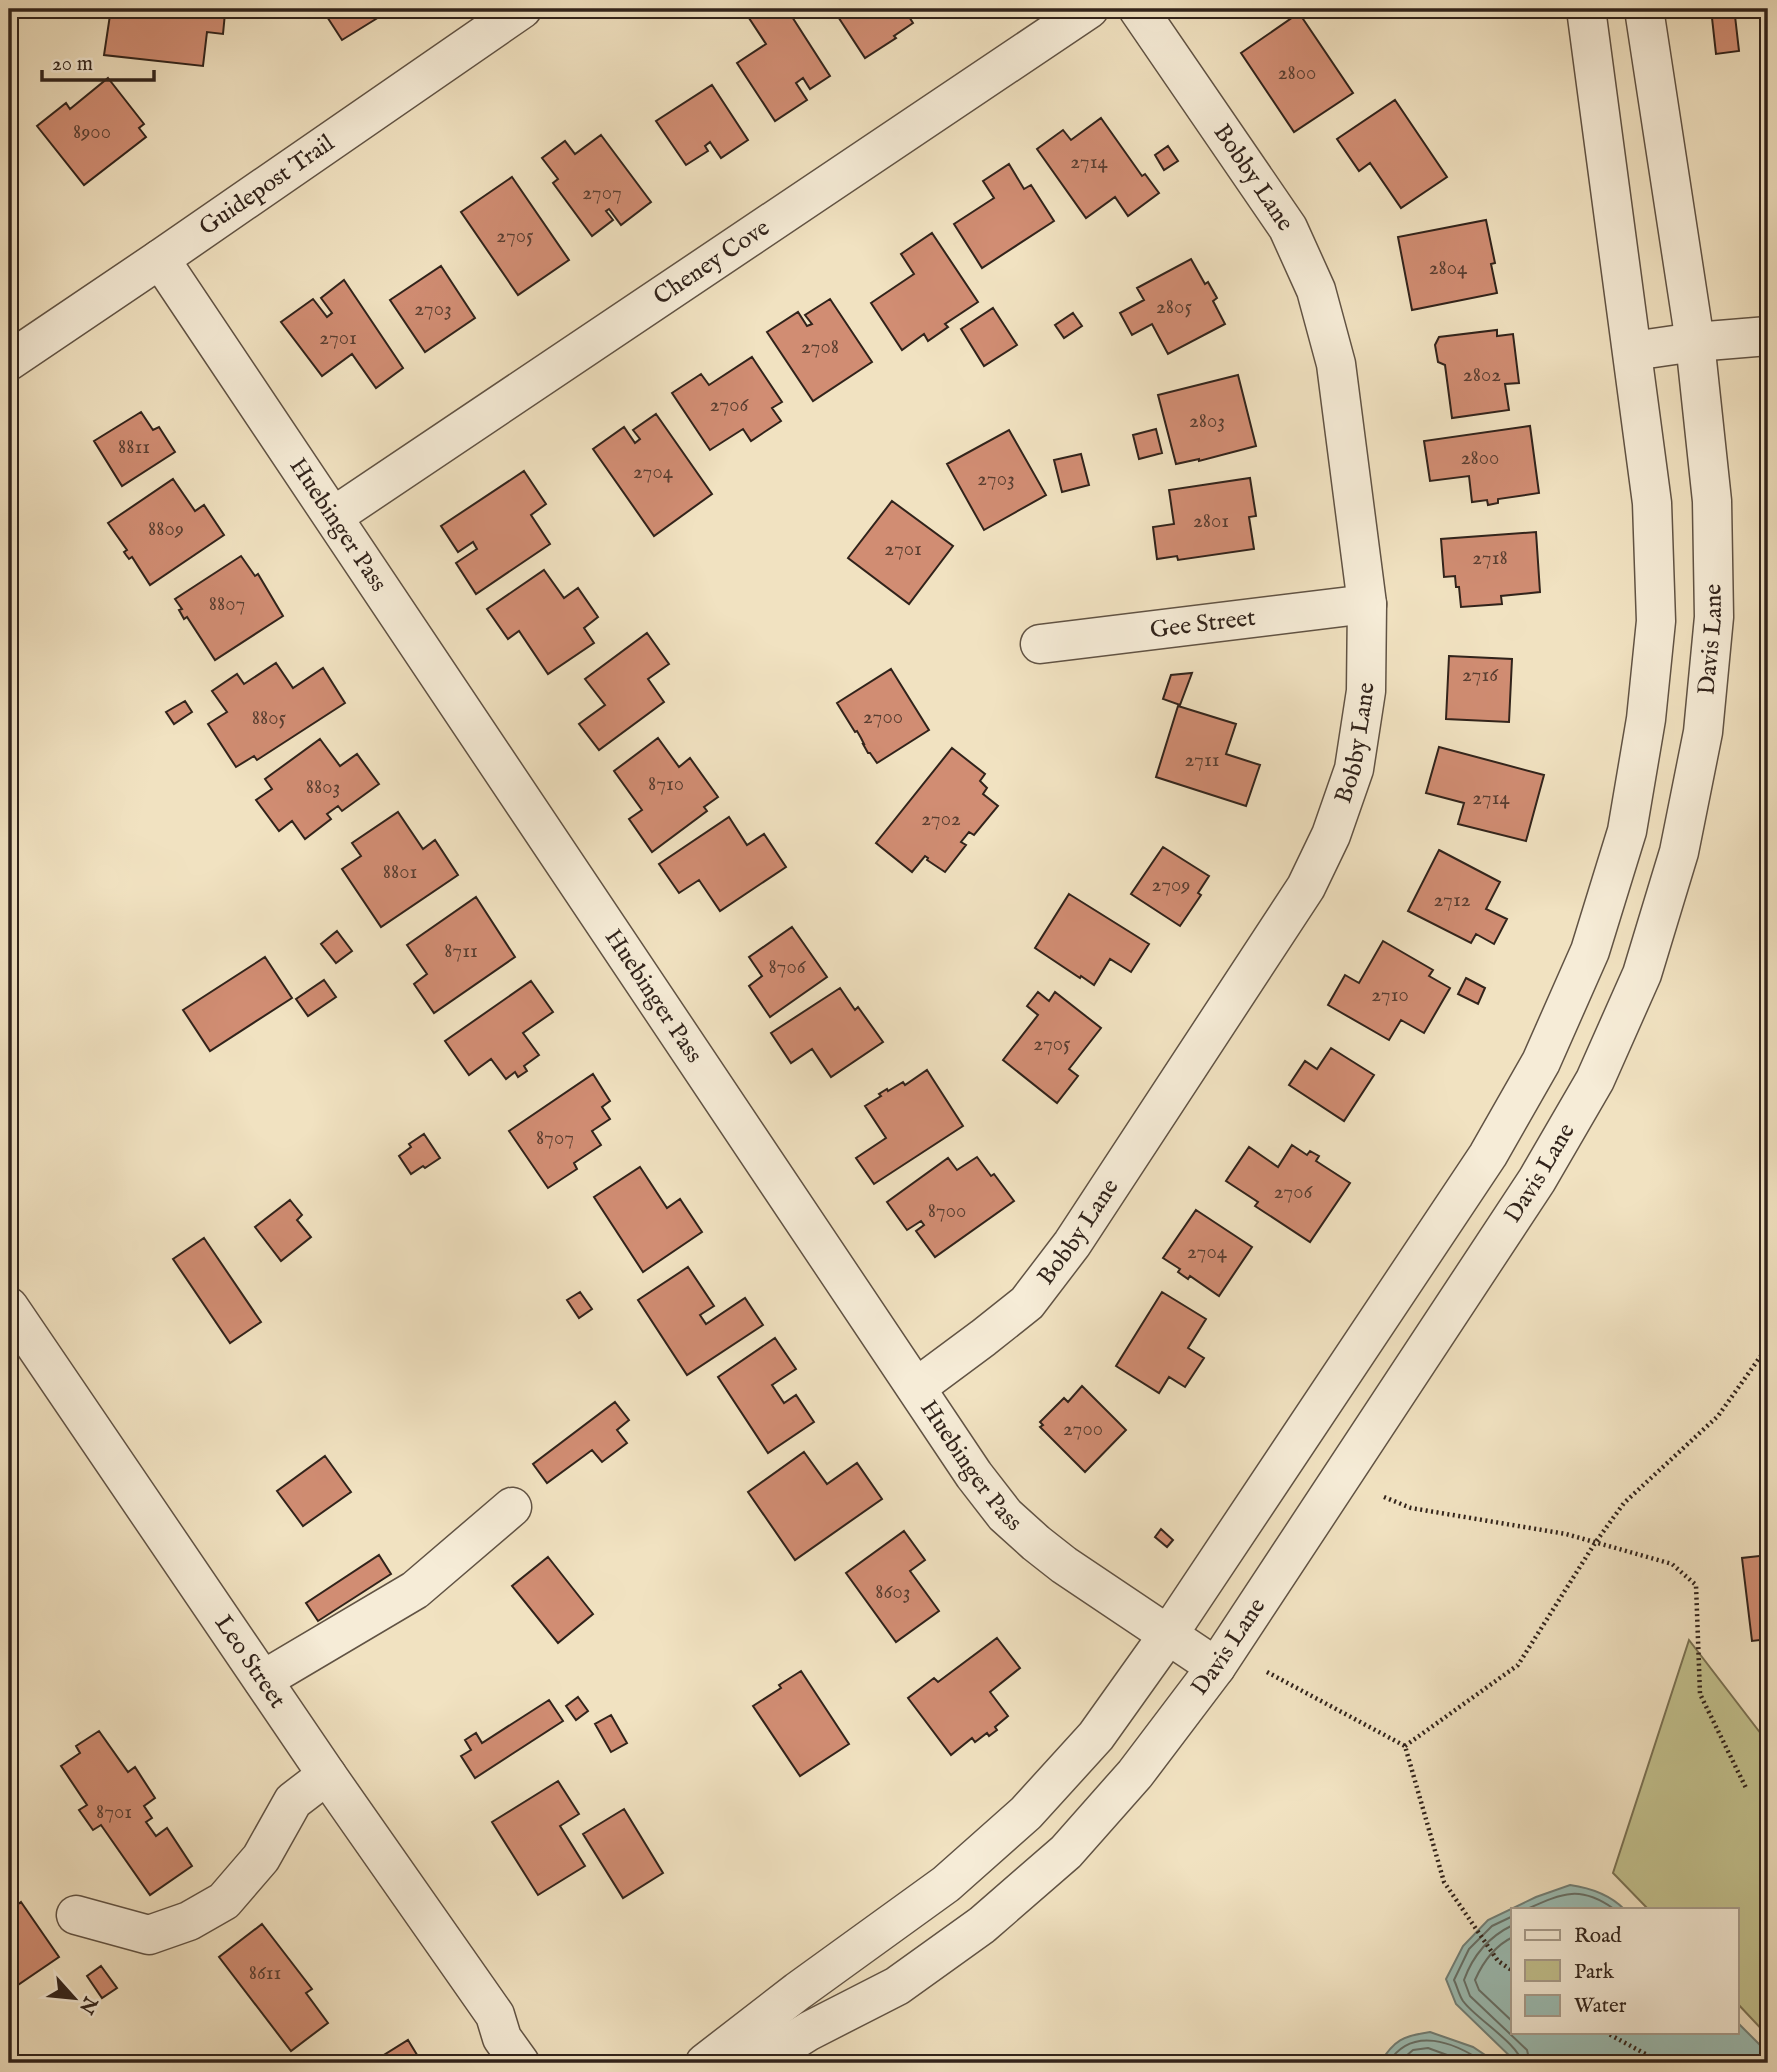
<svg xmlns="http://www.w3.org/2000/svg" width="1777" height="2072" viewBox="0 0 1777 2072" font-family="'IM FELL English',serif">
  <rect width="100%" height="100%" fill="#f1e2c1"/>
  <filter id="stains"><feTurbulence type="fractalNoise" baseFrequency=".00286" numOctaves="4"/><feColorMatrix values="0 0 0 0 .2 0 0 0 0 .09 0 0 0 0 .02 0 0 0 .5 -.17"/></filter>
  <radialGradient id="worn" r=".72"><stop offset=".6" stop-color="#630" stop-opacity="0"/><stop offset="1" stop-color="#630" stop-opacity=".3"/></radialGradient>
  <path fill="#c2c18e" stroke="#7a7254" stroke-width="2" d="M 1689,1640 L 1768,1743 L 1768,2036 L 1737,2003 L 1737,1909 L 1648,1909 L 1613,1873 Z"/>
  <path fill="#9bbdb4" stroke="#717f77" stroke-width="2" d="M 1570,1885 C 1591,1888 1609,1894 1624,1909 L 1513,1909 L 1513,2032 L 1737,2032 L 1737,2022 L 1768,2053 L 1768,2063 L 1517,2063 L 1456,2004 L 1446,1979 L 1463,1946 L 1488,1920 L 1536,1897 Z
    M 1430,2032 L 1473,2047 L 1497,2063 L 1380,2063 C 1394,2040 1403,2036 1430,2032 Z"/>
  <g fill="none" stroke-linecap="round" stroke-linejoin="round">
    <path stroke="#667068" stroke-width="2" d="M 1527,1909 C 1563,1893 1580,1885 1614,1909
      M 1513,1916 L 1492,1926 L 1469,1949 L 1454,1980 C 1457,1986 1459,1995 1463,2001 C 1475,2018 1519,2044 1522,2063
      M 1513,1925 C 1488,1937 1473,1955 1464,1980 L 1470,1996 L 1527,2050 L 1530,2063
      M 1513,1937 C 1494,1946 1483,1962 1475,1980 L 1479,1990 L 1513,2022
      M 1388,2063 C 1412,2025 1454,2042 1485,2063
      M 1398,2063 L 1413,2050 L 1428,2048 L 1469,2063"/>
  </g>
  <path fill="#d18d73" stroke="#31231b" stroke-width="2" d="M 129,9 L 208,9 L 209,11 L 225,13 L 223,34 L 207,32 L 203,66 L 104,55 L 110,15 L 128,17 Z
    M 322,9 L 392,9 L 342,40 Z
    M 757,9 L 787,9 L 830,76 L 810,89 L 803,78 L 796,83 L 807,100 L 775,121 L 737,63 L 766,44 L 747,15 Z
    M 833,9 L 904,9 L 913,23 L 894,36 L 896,38 L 865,58 Z
    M 1299,13 L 1353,93 L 1294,132 L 1241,53 Z
    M 1735,16 L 1739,51 L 1716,54 L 1712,18 Z
    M 108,78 L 144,124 L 139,128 L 146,137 L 84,185 L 37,126 L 66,103 L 70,109 Z
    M 712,85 L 748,140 L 721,158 L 710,142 L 705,146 L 708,151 L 686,165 L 656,121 Z
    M 1395,100 L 1447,177 L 1401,208 L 1370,163 L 1359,171 L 1337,139 Z
    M 1101,118 L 1142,176 L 1145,174 L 1159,193 L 1128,216 L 1115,197 L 1086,218 L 1037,149 L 1063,130 L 1071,140 Z
    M 601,135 L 651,202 L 621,225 L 609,209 L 606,211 L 613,220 L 592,236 L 553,183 L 558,179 L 542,158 L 565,141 L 575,154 Z
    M 1168,146 L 1178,161 L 1164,170 L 1155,155 Z
    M 1009,164 L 1024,189 L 1031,185 L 1054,221 L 982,268 L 954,224 L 994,198 L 983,181 Z
    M 512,177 L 569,260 L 518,295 L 461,212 Z
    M 1486,220 L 1495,263 L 1491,264 L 1497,293 L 1412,310 L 1398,237 Z
    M 932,233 L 978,302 L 945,324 L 948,327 L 928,341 L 924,334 L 902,350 L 871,303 L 914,274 L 901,254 Z
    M 1191,259 L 1205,284 L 1208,282 L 1217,298 L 1213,301 L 1225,324 L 1168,354 L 1152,324 L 1132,335 L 1120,313 L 1144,300 L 1137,288 Z
    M 441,266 L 475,318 L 425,352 L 390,300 Z
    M 344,280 L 403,368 L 376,388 L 352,354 L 322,376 L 281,322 L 313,299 L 327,317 L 332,313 L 321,298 Z
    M 830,299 L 872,362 L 813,401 L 767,332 L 798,312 L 807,326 L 812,324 L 805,315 Z
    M 993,308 L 1017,345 L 984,366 L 961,329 Z
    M 1073,313 L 1082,326 L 1064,338 L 1055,325 Z
    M 1497,330 L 1497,336 L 1513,334 L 1519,383 L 1505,384 L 1509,410 L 1452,418 L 1445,365 L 1438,362 L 1435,345 L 1439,337 Z
    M 752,357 L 782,402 L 772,408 L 781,421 L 751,441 L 743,429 L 710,450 L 672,393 L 701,374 L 709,385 Z
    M 1238,375 L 1256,446 L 1199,461 L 1199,459 L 1176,464 L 1158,395 Z
    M 141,412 L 153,430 L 159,427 L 175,452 L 122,486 L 94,441 Z
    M 656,414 L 712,494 L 654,536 L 593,449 L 624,427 L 635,443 L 640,439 L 633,430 Z
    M 1530,426 L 1539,493 L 1498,499 L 1498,503 L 1488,505 L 1487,500 L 1472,502 L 1469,476 L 1430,481 L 1424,441 Z
    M 1156,429 L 1162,453 L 1139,459 L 1133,435 Z
    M 1009,430 L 1046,495 L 984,530 L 947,464 Z
    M 1081,454 L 1089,485 L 1062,492 L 1054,460 Z
    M 524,471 L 546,504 L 531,515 L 550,544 L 476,594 L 456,563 L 477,549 L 473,542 L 458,552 L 441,526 Z
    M 1250,478 L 1256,516 L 1249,517 L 1254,549 L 1178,560 L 1177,556 L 1157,559 L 1153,527 L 1174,524 L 1169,490 Z
    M 173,479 L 195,511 L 204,505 L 224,535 L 150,585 L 132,557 L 129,559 L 126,555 L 124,552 L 127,550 L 108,523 Z
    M 892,501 L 953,546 L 909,604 L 848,558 Z
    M 1536,532 L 1540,592 L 1501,596 L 1502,604 L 1461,607 L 1459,587 L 1456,587 L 1455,576 L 1444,577 L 1441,539 Z
    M 241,556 L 255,576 L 258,574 L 283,616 L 215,660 L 187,617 L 184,619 L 179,610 L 182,609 L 175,599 Z
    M 544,570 L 564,598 L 578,588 L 598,617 L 584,628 L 594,643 L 548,674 L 519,631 L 508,639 L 487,609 Z
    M 647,633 L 669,664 L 648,679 L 664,702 L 599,750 L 579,724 L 605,705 L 585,679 Z
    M 1449,656 L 1512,659 L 1509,722 L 1446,719 Z
    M 276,663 L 293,688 L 323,668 L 345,703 L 257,760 L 254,756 L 236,767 L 208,724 L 227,712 L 212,691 L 237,674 L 244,684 Z
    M 891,669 L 929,730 L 877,763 L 870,753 L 868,753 L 863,744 L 864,744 L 861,738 L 857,731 L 855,732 L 837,703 Z
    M 1192,673 L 1180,705 L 1163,699 L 1171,675 Z
    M 185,701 L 192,712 L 174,724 L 166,712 Z
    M 1178,706 L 1236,724 L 1226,754 L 1260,765 L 1246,806 L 1156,777 Z
    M 658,738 L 679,767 L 690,758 L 718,797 L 704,807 L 707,811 L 652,852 L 629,819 L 642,810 L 614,771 Z
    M 320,739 L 340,766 L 357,754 L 379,784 L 342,811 L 338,806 L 327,814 L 331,819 L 305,839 L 292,821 L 279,831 L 256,800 L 272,789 L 265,779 Z
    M 1439,747 L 1544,775 L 1526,841 L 1458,824 L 1464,803 L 1426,793 Z
    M 952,748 L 985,774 L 980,781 L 987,788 L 983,794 L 998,806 L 974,835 L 969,832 L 961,842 L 966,845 L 945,872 L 927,860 L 928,858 L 925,856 L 912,872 L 876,843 Z
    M 398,812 L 423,849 L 435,840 L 458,875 L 381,927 L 342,869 L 361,856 L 352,843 Z
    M 729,817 L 747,845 L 764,834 L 786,867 L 720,911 L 699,880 L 679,893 L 659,864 Z
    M 1163,847 L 1209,876 L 1198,893 L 1201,895 L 1199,898 L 1180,926 L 1131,894 Z
    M 1439,850 L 1500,882 L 1486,909 L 1507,919 L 1494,944 L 1476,934 L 1471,943 L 1408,911 Z
    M 1069,894 L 1149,944 L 1131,972 L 1110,959 L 1094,985 L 1081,976 L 1080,978 L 1035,948 Z
    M 476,897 L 515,957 L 434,1013 L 414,984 L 427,974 L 407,945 Z
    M 792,927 L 827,977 L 770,1017 L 749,986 L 762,976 L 749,957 Z
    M 337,931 L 352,951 L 336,963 L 321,944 Z
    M 1383,941 L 1433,970 L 1429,976 L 1450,988 L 1424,1033 L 1401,1020 L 1389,1040 L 1328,1005 L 1345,975 L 1359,983 Z
    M 265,957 L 292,998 L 210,1051 L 183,1010 Z
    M 1466,978 L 1485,988 L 1478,1004 L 1458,994 Z
    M 324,980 L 336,997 L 308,1016 L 296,999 Z
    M 531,981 L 553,1012 L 523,1033 L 539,1055 L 524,1066 L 527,1071 L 518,1077 L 515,1072 L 506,1079 L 491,1059 L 469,1075 L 445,1041 Z
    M 840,988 L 855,1010 L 858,1007 L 883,1042 L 831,1077 L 812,1049 L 791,1063 L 771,1033 Z
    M 1038,992 L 1049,1001 L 1055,992 L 1101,1028 L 1069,1069 L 1078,1076 L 1057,1103 L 1003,1060 L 1038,1015 L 1027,1006 Z
    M 1331,1048 L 1374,1075 L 1344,1121 L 1289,1085 L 1305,1061 L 1317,1069 Z
    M 927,1070 L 963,1126 L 874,1184 L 856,1158 L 886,1138 L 865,1106 L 881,1096 L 879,1094 L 887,1089 L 888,1091 L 903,1082 L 905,1085 Z
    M 593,1074 L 610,1101 L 602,1107 L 610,1119 L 592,1131 L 601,1145 L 574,1163 L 577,1169 L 548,1188 L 509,1131 Z
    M 424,1134 L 440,1158 L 425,1168 L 423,1166 L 411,1174 L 399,1156 L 411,1147 L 409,1144 Z
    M 1292,1145 L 1307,1155 L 1310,1151 L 1319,1156 L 1316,1161 L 1350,1183 L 1310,1242 L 1255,1206 L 1258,1202 L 1226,1181 L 1249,1147 L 1278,1167 Z
    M 977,1157 L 991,1176 L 994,1174 L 1014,1201 L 935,1257 L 916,1231 L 924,1225 L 921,1221 L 907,1230 L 887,1202 L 948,1158 L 957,1170 Z
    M 640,1167 L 667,1208 L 680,1199 L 702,1232 L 643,1272 L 594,1197 Z
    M 290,1200 L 302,1215 L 297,1220 L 311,1237 L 281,1261 L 255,1227 Z
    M 1196,1210 L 1252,1247 L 1219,1296 L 1190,1276 L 1188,1279 L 1178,1272 L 1180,1269 L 1163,1258 Z
    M 204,1238 L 261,1322 L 230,1343 L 173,1259 Z
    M 688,1267 L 714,1306 L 700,1315 L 706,1324 L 745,1298 L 763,1325 L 687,1375 L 638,1300 Z
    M 580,1292 L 592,1309 L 579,1318 L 567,1300 Z
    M 1162,1292 L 1206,1319 L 1188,1348 L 1204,1358 L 1185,1387 L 1169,1377 L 1159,1393 L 1116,1366 Z
    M 775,1338 L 796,1369 L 772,1385 L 784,1403 L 796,1395 L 814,1422 L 768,1453 L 718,1377 Z
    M 1082,1386 L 1126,1430 L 1085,1472 L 1040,1427 L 1043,1425 L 1040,1422 L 1064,1398 L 1068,1402 Z
    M 615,1402 L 629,1420 L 617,1430 L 627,1443 L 602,1462 L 592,1450 L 547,1483 L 533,1464 Z
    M 804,1452 L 827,1484 L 857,1463 L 882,1499 L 795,1560 L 748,1492 Z
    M 325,1456 L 351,1492 L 303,1526 L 277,1491 Z
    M 1161,1529 L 1173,1540 L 1167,1547 L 1155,1537 Z
    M 904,1531 L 925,1560 L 910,1571 L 939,1611 L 896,1642 L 846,1573 Z
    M 379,1555 L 391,1574 L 318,1621 L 306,1603 Z
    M 1768,1555 L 1768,1639 L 1752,1641 L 1742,1558 Z
    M 548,1557 L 593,1614 L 558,1643 L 512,1586 Z
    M 997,1638 L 1020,1668 L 990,1692 L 1008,1716 L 995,1727 L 997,1730 L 989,1736 L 987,1733 L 975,1742 L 972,1738 L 951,1755 L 908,1698 L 934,1678 L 938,1682 Z
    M 801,1671 L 849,1744 L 800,1776 L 753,1706 L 781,1688 L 779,1685 Z
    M 578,1697 L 588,1711 L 576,1720 L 566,1706 Z
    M 549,1700 L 563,1721 L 475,1778 L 461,1756 L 471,1750 L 465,1740 L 476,1733 L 482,1743 Z
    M 611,1715 L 627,1743 L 611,1752 L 595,1724 Z
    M 99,1731 L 128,1772 L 135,1767 L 155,1798 L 144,1806 L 152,1818 L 146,1822 L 156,1836 L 167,1828 L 192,1866 L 150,1895 L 101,1825 L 93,1830 L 79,1810 L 87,1805 L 61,1766 L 80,1753 L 76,1746 Z
    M 558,1781 L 579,1814 L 560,1826 L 585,1866 L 538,1895 L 492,1822 Z
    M 624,1809 L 663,1873 L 623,1898 L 583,1834 Z
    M 21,1902 L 59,1957 L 9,1991 L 9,1911 Z
    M 262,1924 L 312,1989 L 306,1993 L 328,2023 L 291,2051 L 219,1957 Z
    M 101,1966 L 117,1988 L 102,1998 L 87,1976 Z
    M 408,2040 L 422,2063 L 371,2063 Z"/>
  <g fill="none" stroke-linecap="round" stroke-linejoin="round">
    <g stroke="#615344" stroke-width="41">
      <g id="minor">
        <path id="s1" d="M 160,259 L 974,1475 L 1005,1515 L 1036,1543 L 1064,1565 L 1216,1667"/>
        <path d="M 1633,351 L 1695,342 L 1768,336"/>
        <path id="s2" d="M 9,361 L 160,259 L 522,9"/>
        <path id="s3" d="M 334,516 L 1089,9"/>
        <path id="s4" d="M 1040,644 L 1367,604"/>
        <path id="s5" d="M 9,1307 L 327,1775 L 495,2015 L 502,2038 L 520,2063"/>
        <path id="s6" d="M 917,1387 L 983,1338 L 1027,1303 L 1072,1244 L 1306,887 L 1331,835 L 1354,769 L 1366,691 L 1367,604 L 1336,364 L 1316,290 L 1288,228 L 1138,9"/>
        <path d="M 263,1680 L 415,1590 L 512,1507"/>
        <path d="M 76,1915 L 149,1935 L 189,1921 L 224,1901 L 261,1858 L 293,1801 L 327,1775"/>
        <path d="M 705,2063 L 798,1991 L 946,1884 L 1026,1813 L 1096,1736 L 1168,1635 L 1488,1155 L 1541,1062 L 1590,951 L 1627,831 L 1646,719 L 1656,621 L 1652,503 L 1586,9"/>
        <path id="s7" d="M 758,2063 L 809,2031 L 897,1986 L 982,1925 L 1066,1852 L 1135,1774 L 1216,1667 L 1537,1180 L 1595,1080 L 1642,974 L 1679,852 L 1703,732 L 1714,617 L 1712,501 L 1695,342 L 1644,9"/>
      </g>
    </g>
    <path stroke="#31231b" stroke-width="4.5" stroke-dasharray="2 3.5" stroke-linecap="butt" d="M 1384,1497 L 1411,1508 L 1566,1534 L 1672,1564 L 1696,1585 L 1700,1694 L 1747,1790
      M 1267,1672 L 1405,1746 L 1444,1882 L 1498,1961 L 1513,1971
      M 1405,1746 L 1518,1665 L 1595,1543 L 1624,1503 L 1718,1416 L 1768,1346
      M 1605,2032 L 1662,2063"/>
    <use href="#minor" stroke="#f6ecd7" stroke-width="38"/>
  </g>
  <g text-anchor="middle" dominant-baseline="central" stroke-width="7" stroke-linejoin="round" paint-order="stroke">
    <g font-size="21" fill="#593e31">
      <text x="1297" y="73">2800</text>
      <text x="92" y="132">8900</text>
      <text x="1089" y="162">2714</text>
      <text x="602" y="193">2707</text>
      <text x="515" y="236">2705</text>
      <text x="1448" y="268">2804</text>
      <text x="1174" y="307">2805</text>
      <text x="433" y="309">2703</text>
      <text x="338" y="338">2701</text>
      <text x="820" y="347">2708</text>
      <text x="1482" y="375">2802</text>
      <text x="729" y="405">2706</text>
      <text x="1207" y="421">2803</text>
      <text x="134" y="447">8811</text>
      <text x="1480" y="458">2800</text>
      <text x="653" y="472">2704</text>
      <text x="996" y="479">2703</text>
      <text x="1211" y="521">2801</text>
      <text x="166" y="529">8809</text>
      <text x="903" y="549">2701</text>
      <text x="1490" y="558">2718</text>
      <text x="227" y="604">8807</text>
      <text x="1480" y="675">2716</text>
      <text x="883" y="717">2700</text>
      <text x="269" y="718">8805</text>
      <text x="1202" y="760">2711</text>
      <text x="666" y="784">8710</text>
      <text x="323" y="787">8803</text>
      <text x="1491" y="798">2714</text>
      <text x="941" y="819">2702</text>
      <text x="400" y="872">8801</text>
      <text x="1171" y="885">2709</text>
      <text x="1452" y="900">2712</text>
      <text x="461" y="951">8711</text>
      <text x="787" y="967">8706</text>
      <text x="1390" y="995">2710</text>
      <text x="1052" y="1044">2705</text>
      <text x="555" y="1138">8707</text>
      <text x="1293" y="1192">2706</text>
      <text x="947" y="1211">8700</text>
      <text x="1207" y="1252">2704</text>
      <text x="1083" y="1429">2700</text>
      <text x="893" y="1592">8603</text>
      <text x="114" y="1812">8701</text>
      <text x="265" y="1973">8611</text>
    </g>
    <g font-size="24" fill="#31231b" stroke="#f6ecd7">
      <text transform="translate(1253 178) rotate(56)">Bobby Lane</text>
      <text stroke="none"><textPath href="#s2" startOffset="312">Guidepost Trail</textPath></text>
      <text stroke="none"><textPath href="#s3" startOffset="455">Cheney Cove</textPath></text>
      <text stroke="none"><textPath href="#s1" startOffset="320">Huebinger Pass</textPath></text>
      <text stroke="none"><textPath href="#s4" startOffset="164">Gee Street</textPath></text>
      <text stroke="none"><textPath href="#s7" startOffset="1771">Davis Lane</textPath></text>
      <text stroke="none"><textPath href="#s6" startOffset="793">Bobby Lane</textPath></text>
      <text stroke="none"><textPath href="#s1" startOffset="887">Huebinger Pass</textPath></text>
      <text stroke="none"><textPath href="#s7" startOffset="1204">Davis Lane</textPath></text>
      <text stroke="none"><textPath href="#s6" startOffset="226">Bobby Lane</textPath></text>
      <text stroke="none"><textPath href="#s1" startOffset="1454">Huebinger Pass</textPath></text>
      <text stroke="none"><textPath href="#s7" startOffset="637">Davis Lane</textPath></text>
      <text stroke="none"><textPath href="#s5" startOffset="429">Leo Street</textPath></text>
    </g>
  </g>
  <rect width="1777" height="2072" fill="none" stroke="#f1e2c1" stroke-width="35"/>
  <rect x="10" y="10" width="1756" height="2051" fill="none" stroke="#31231b" stroke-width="3.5"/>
  <rect x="18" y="18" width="1742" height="2037" fill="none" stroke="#31231b" stroke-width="2"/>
  <rect x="1511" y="1908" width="228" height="126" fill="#f6ecd7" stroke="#a79c8c" stroke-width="2"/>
  <rect x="1525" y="1930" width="35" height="10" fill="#f6ecd7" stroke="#a79c8c" stroke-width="2"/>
  <text x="1574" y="1942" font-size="21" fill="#31231b">Road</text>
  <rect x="1525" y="1960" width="35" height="21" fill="#c2c18e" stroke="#a79c8c" stroke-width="2"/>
  <text x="1574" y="1978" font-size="21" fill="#31231b">Park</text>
  <rect x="1525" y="1995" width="35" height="21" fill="#9bbdb4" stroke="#a79c8c" stroke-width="2"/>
  <text x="1574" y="2012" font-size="21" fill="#31231b">Water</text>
  <g transform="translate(74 1998) rotate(117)" stroke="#f6ecd7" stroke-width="5" paint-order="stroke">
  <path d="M0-5L12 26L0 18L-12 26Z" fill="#31231b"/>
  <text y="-10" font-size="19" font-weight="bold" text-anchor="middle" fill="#31231b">N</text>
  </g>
  <path d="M42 70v10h112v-10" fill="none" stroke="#31231b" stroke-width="3.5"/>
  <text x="52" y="70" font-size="21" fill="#31231b" stroke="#f6ecd7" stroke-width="5" paint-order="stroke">20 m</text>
  <rect width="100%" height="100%" filter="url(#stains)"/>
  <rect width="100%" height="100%" fill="url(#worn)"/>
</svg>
